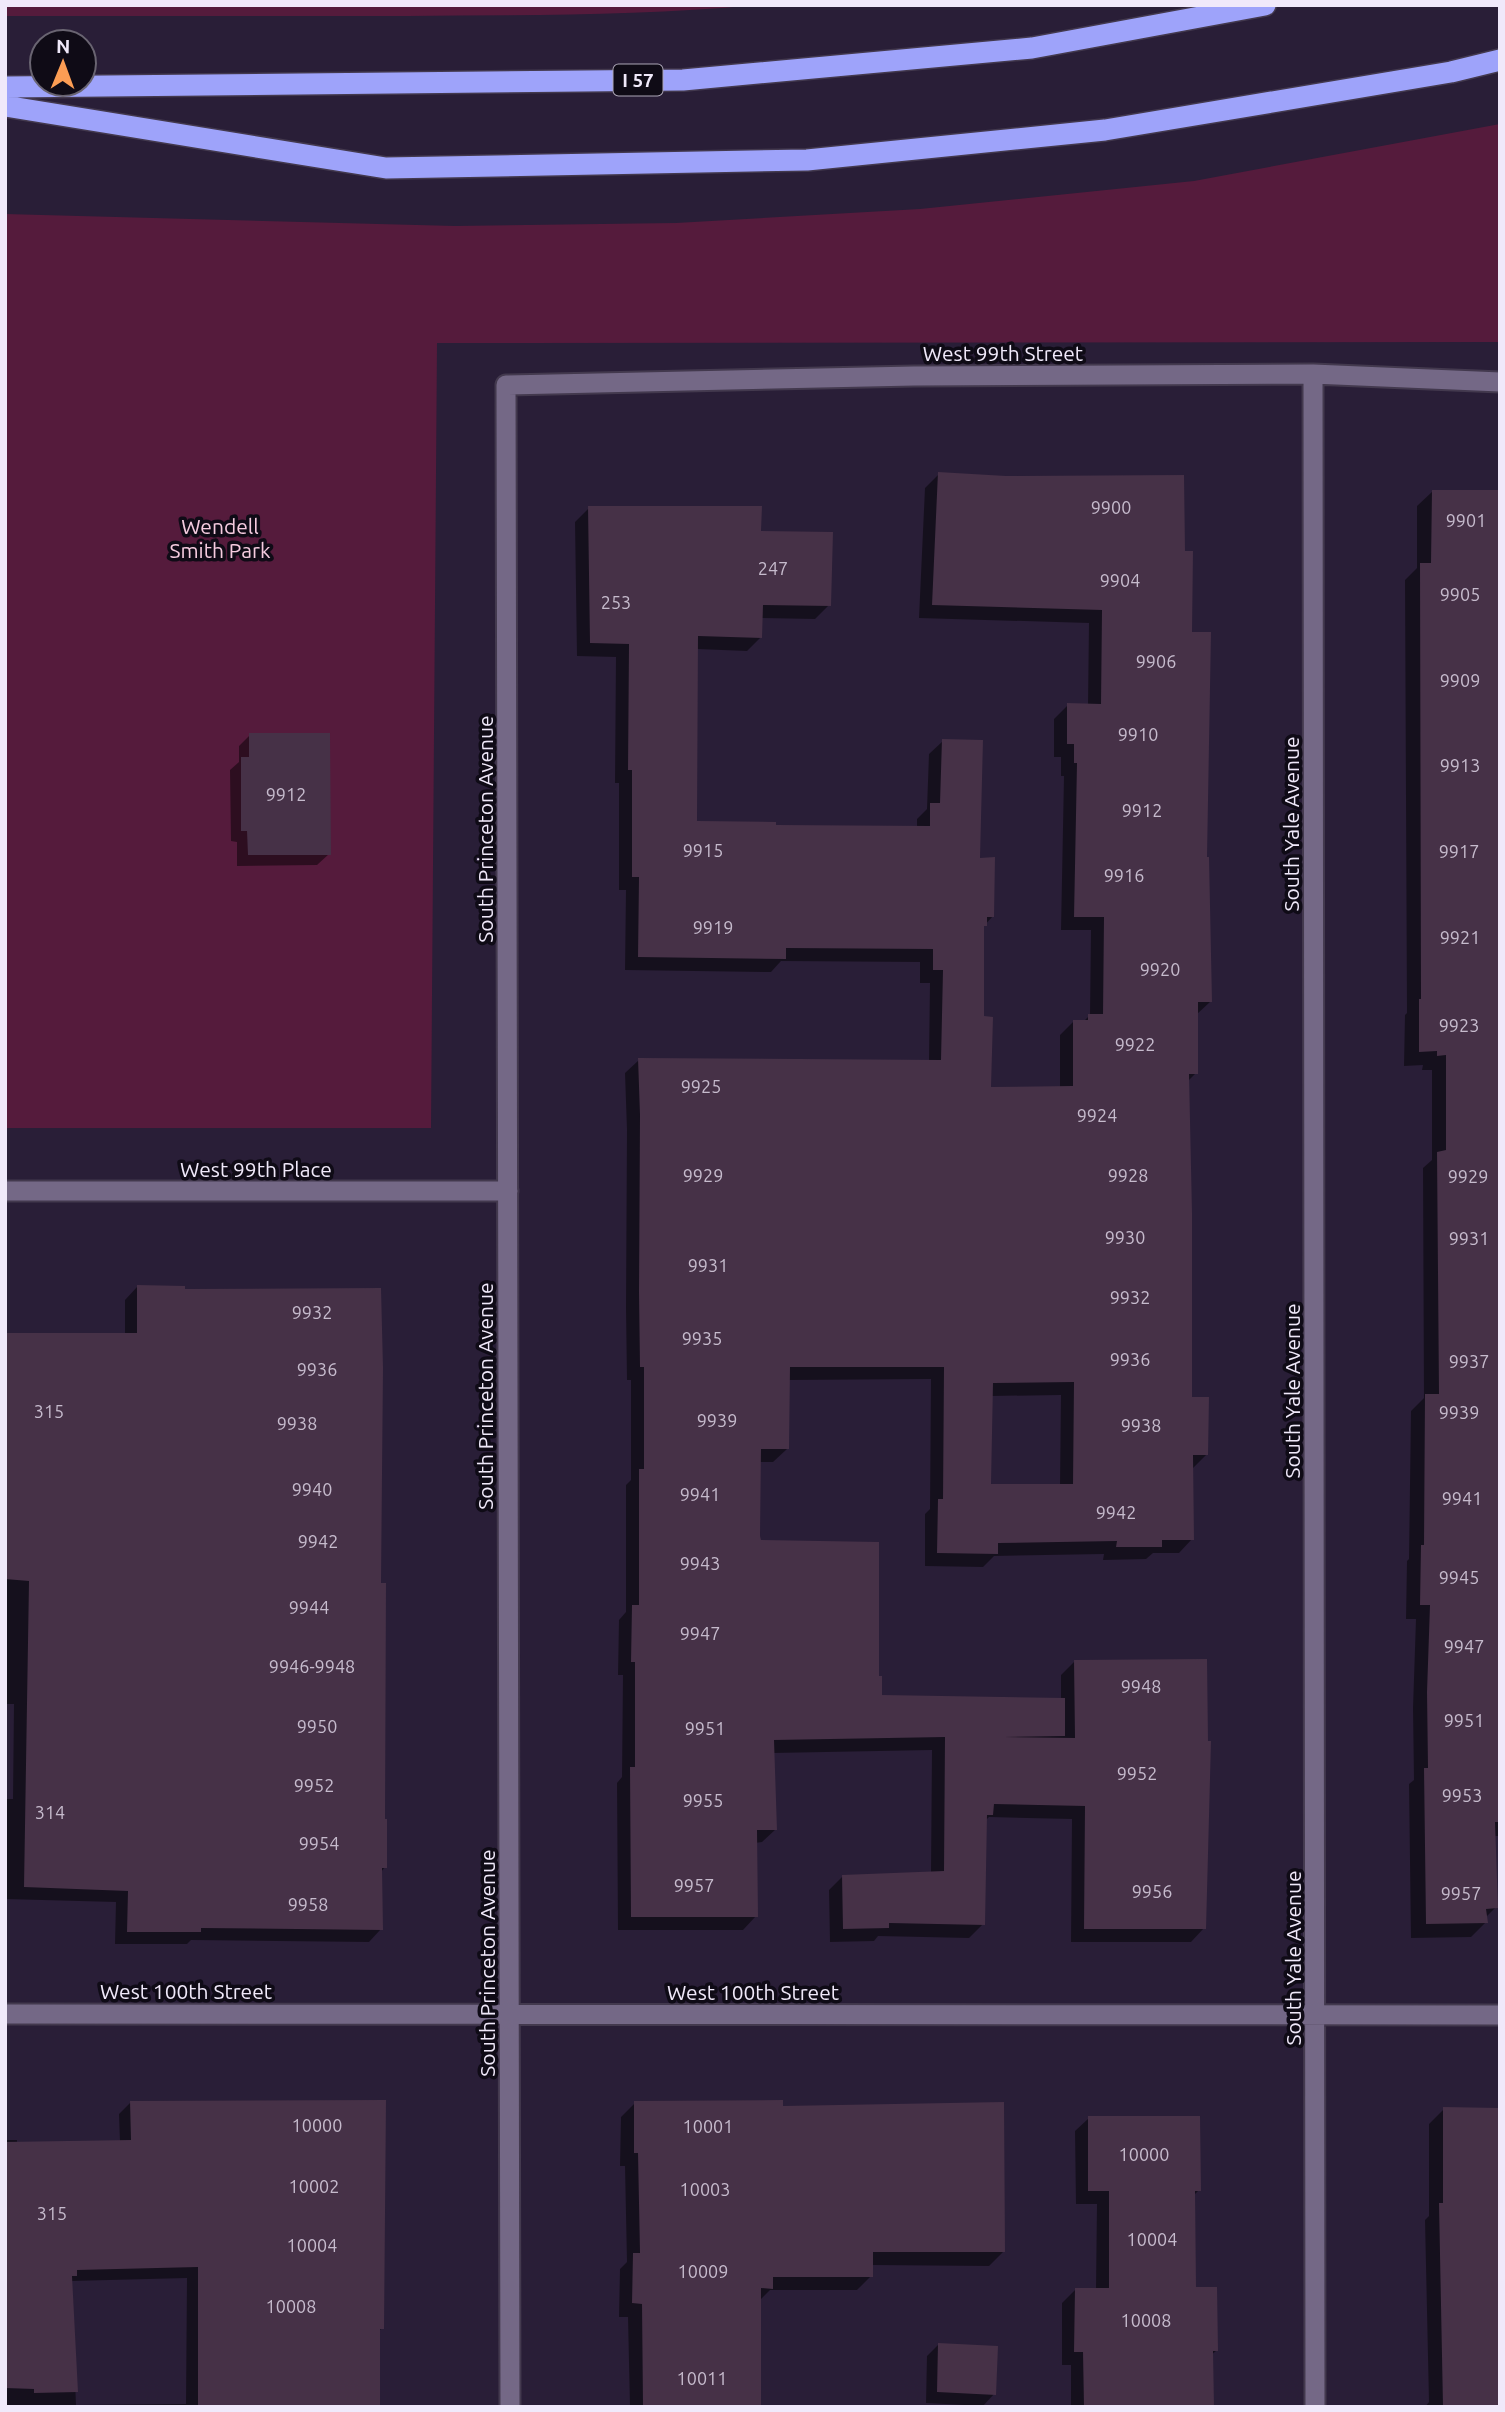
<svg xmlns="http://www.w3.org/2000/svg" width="1505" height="2412" viewBox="0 0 1505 2412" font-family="Ubuntu,sans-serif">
  <rect width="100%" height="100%" fill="#291e37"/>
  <path fill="#551b3c" d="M 5,5 L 756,5 C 641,16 523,15 407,16 C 273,16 139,16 5,16 Z
    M 1500,124 L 1500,342 L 437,343 L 431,1128 L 5,1128 L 5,214 L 455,226 L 676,223 L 920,209 L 1194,181 Z"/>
  <path fill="#0007" fill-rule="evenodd" d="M 939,474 L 1184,553 L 1205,858 L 1210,1002 L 1196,1015 L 1196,1073 L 1188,1081 L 1191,1399 L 1207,1454 L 1193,1468 L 1192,1539 L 1179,1553 L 1153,1553 L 1146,1559 L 1103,1560 L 1104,1554 L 994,1556 L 983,1567 L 925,1566 L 925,1514 L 930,1509 L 931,1379 L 788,1380 L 787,1449 L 773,1462 L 759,1462 L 759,1536 L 760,1541 L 877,1678 L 880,1697 L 1061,1700 L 1061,1675 L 1074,1662 L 1204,1928 L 1191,1942 L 1071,1942 L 1072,1819 L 989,1817 L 985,1821 L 983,1924 L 969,1938 L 878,1936 L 874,1941 L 830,1942 L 829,1890 L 842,1877 L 931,1873 L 932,1750 L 773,1753 L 776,1829 L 762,1842 L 755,1843 L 756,1916 L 743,1930 L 618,1930 L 617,1783 L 622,1777 L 623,1675 L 618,1675 L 619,1620 L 626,1612 L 626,1485 L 631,1480 L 631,1380 L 627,1380 L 626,1308 L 627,1130 L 625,1073 L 639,1060 L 929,1061 L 930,983 L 920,983 L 920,962 L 781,961 L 771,972 L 625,970 L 626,890 L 619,890 L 619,783 L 615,783 L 616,657 L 577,656 L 575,522 L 589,508 L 760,533 L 829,605 L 815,619 L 761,618 L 761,637 L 747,651 L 697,649 L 695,823 L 774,827 L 917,828 L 917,819 L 927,809 L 929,754 L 943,741 L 993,916 L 982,928 L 982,1018 L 990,1089 L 1060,1088 L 1060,1035 L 1074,1021 L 1083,1022 L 1090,1015 L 1091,930 L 1061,930 L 1064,776 L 1061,776 L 1061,757 L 1054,757 L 1054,719 L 1068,705 L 1088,705 L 1089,623 L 919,618 L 925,488 ZM 1061,1395 L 1060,1486 L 989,1486 L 991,1396 Z
    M 1433,491 L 1500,492 L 1500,1836 L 1494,1836 L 1496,1907 L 1485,1918 L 1486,1922 L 1471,1937 L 1411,1938 L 1409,1784 L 1414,1780 L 1413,1708 L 1416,1619 L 1406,1619 L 1407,1561 L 1409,1559 L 1411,1411 L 1424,1398 L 1423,1168 L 1432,1160 L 1432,1070 L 1422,1070 L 1423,1065 L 1404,1066 L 1405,1015 L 1407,1013 L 1405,580 L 1417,568 L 1417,506 Z
    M 250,735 L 329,854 L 317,865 L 237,866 L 237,842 L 231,841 L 230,770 L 239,762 L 239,746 Z
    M 137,1287 L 379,1585 L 385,1867 L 381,1872 L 381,1929 L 369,1942 L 191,1940 L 187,1944 L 115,1944 L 116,1902 L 5,1899 L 5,1799 L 13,1799 L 14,1704 L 5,1704 L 5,1333 L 125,1334 L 125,1300 Z
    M 131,2102 L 382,2328 L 378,2332 L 379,2407 L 5,2407 L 5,2140 L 17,2140 L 17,2144 L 120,2142 L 119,2114 ZM 187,2278 L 186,2404 L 76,2405 L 71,2281 Z
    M 635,2103 L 781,2108 L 1003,2252 L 989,2266 L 871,2265 L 871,2276 L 857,2290 L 770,2290 L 759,2301 L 759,2407 L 630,2407 L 628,2317 L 619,2317 L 620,2269 L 627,2262 L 625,2166 L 620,2166 L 621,2117 Z
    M 1444,2109 L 1500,2407 L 1425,2407 L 1429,2402 L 1425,2220 L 1429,2216 L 1429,2124 Z
    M 1089,2118 L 1199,2190 L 1193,2196 L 1195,2289 L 1216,2351 L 1211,2355 L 1212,2407 L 1071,2407 L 1071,2365 L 1062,2365 L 1062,2303 L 1075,2290 L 1096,2289 L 1097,2204 L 1076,2204 L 1075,2131 Z
    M 938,2345 L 994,2394 L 983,2406 L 926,2403 L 927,2356 Z"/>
  <path fill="#463147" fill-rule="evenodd" d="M 938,472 L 1006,476 L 1184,475 L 1185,551 L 1193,551 L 1192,632 L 1211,632 L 1207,857 L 1209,857 L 1212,1002 L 1198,1002 L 1198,1074 L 1189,1074 L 1192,1213 L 1192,1397 L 1209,1397 L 1208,1455 L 1193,1455 L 1194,1540 L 1162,1540 L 1162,1547 L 1116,1547 L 1117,1541 L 998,1543 L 998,1554 L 937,1553 L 938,1499 L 943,1499 L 944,1367 L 790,1367 L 789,1449 L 761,1449 L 760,1536 L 761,1540 L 879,1542 L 879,1676 L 882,1676 L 882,1695 L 1065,1698 L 1065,1736 L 1004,1737 L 1075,1738 L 1074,1660 L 1207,1659 L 1208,1741 L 1211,1741 L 1206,1929 L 1084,1929 L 1085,1806 L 994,1804 L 993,1815 L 987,1815 L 985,1925 L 889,1923 L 889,1928 L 843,1929 L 842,1875 L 944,1871 L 945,1737 L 774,1740 L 777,1830 L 757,1830 L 758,1917 L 631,1917 L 630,1767 L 635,1767 L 635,1662 L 631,1662 L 632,1605 L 639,1605 L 639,1469 L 644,1469 L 644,1367 L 640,1367 L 639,1293 L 640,1115 L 638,1058 L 941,1060 L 943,970 L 933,970 L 933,949 L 786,948 L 786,959 L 638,957 L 639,877 L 632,877 L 632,770 L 628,770 L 629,644 L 590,643 L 588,506 L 762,506 L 761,531 L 833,532 L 831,606 L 763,605 L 762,638 L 698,636 L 697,821 L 776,822 L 776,825 L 930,826 L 930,803 L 940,803 L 942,739 L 983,740 L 980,858 L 995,857 L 994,917 L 987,917 L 987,926 L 984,926 L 984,1016 L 993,1017 L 991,1087 L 1073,1086 L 1073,1020 L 1088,1020 L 1088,1014 L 1103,1014 L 1104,917 L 1074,917 L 1077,763 L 1074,763 L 1074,744 L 1067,744 L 1067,703 L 1101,704 L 1102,610 L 932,605 ZM 1074,1382 L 1073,1484 L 991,1484 L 993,1383 Z
    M 1432,490 L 1500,490 L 1500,1822 L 1495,1822 L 1498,1908 L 1486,1909 L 1488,1923 L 1426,1924 L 1424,1768 L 1428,1768 L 1427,1692 L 1430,1605 L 1420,1605 L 1421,1545 L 1424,1545 L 1425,1394 L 1439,1394 L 1437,1152 L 1446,1150 L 1446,1055 L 1437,1056 L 1437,1051 L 1419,1052 L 1419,999 L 1421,999 L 1420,563 L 1431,563 Z
    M 249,733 L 330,733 L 331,855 L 248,855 L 247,831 L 241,831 L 241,757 L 249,757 Z
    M 137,1285 L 185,1286 L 185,1289 L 381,1288 L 383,1368 L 381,1583 L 386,1583 L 385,1819 L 387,1819 L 387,1868 L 382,1868 L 383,1930 L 201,1928 L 201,1932 L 127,1932 L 128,1891 L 24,1887 L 29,1581 L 5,1579 L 5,1333 L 137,1333 Z
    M 386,2100 L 384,2329 L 380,2329 L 380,2407 L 198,2407 L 198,2267 L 77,2270 L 77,2276 L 72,2276 L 78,2392 L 34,2393 L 34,2389 L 5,2388 L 5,2142 L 131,2140 L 130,2101 Z
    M 783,2100 L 783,2106 L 1004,2102 L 1005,2252 L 873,2252 L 873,2277 L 773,2277 L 773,2289 L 761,2288 L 761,2407 L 643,2407 L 642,2304 L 632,2303 L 633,2253 L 640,2253 L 638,2153 L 634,2153 L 634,2101 Z
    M 1443,2107 L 1500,2108 L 1500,2407 L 1443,2407 L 1439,2203 L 1443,2203 Z
    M 1088,2116 L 1200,2116 L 1201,2191 L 1195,2191 L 1196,2287 L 1217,2287 L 1218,2351 L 1213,2351 L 1214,2407 L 1084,2407 L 1083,2352 L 1074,2352 L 1075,2288 L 1109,2288 L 1109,2191 L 1088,2191 Z
    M 938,2343 L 998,2346 L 996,2395 L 937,2392 Z"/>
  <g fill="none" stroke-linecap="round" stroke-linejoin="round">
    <g stroke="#43394e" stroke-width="23">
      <path id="minor" d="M 1313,374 L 1315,2407
        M 5,1191 L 508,1191
        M 5,2014 L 1500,2015
        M 510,2407 L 506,385 L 914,376 L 1313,374 L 1500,382"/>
    </g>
    <g stroke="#43394e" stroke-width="24">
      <path id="motorway" d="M 5,87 L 683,80 L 1032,48 L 1265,5
        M 5,106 L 386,168 L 807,160 L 1105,130 L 1451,72 L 1500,60"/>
    </g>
    <use href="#minor" stroke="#746886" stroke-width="19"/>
    <use href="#motorway" stroke="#9ea3fa" stroke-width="21"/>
  </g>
  <g text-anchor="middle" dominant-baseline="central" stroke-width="7" stroke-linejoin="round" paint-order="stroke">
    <g font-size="18" fill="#c6bbcd">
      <text x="1111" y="507">9900</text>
      <text x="1466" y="520">9901</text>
      <text x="773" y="568">247</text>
      <text x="1120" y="580">9904</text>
      <text x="1460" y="594">9905</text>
      <text x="616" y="602">253</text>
      <text x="1156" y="661">9906</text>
      <text x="1460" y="680">9909</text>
      <text x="1138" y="734">9910</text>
      <text x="1460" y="765">9913</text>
      <text x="286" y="794">9912</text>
      <text x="1142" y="810">9912</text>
      <text x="703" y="850">9915</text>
      <text x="1459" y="851">9917</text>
      <text x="1124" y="875">9916</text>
      <text x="713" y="927">9919</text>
      <text x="1460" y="937">9921</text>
      <text x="1160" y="969">9920</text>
      <text x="1459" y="1025">9923</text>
      <text x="1135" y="1044">9922</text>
      <text x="701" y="1086">9925</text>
      <text x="1097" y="1115">9924</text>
      <text x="703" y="1175">9929</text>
      <text x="1128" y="1175">9928</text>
      <text x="1468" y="1176">9929</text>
      <text x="1125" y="1237">9930</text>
      <text x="1469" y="1238">9931</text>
      <text x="708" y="1265">9931</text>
      <text x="1130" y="1297">9932</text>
      <text x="312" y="1312">9932</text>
      <text x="702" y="1338">9935</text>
      <text x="1130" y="1359">9936</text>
      <text x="1469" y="1361">9937</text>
      <text x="317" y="1369">9936</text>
      <text x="49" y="1411">315</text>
      <text x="1459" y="1412">9939</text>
      <text x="717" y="1420">9939</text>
      <text x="297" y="1423">9938</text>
      <text x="1141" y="1425">9938</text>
      <text x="312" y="1489">9940</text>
      <text x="700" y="1494">9941</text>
      <text x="1462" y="1498">9941</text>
      <text x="1116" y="1512">9942</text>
      <text x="318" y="1541">9942</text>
      <text x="700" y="1563">9943</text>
      <text x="1459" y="1577">9945</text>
      <text x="309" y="1607">9944</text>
      <text x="700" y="1633">9947</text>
      <text x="1464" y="1646">9947</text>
      <text x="312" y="1666">9946-9948</text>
      <text x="1141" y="1686">9948</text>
      <text x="1464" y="1720">9951</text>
      <text x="317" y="1726">9950</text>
      <text x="705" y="1728">9951</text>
      <text x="1137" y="1773">9952</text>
      <text x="314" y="1785">9952</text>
      <text x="1462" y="1795">9953</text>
      <text x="703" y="1800">9955</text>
      <text x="50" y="1812">314</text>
      <text x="319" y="1843">9954</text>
      <text x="694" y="1885">9957</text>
      <text x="1152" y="1891">9956</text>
      <text x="1461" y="1893">9957</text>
      <text x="308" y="1904">9958</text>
      <text x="317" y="2125">10000</text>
      <text x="708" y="2126">10001</text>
      <text x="1144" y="2154">10000</text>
      <text x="314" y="2186">10002</text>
      <text x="705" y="2189">10003</text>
      <text x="52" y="2213">315</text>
      <text x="1152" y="2239">10004</text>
      <text x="312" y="2245">10004</text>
      <text x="703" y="2271">10009</text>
      <text x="291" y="2306">10008</text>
      <text x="1146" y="2320">10008</text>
      <text x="702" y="2378">10011</text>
    </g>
    <rect fill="#0f0b16" stroke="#aca6b6" stroke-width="2" x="613.5" y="64.5" width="49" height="31" rx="5"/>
    <g font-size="19" font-weight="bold" fill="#f0e9fa">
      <text x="638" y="80">I 57</text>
    </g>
    <g font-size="21" fill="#f0e9fa" stroke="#0f0b16">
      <text x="1003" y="353">West 99th Street</text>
      <text transform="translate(1291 824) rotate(-90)">South Yale Avenue</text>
      <text transform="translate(485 829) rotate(-90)">South Princeton Avenue</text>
      <text x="256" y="1169">West 99th Place</text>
      <text transform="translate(1292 1391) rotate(-90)">South Yale Avenue</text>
      <text transform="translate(485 1396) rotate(-90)">South Princeton Avenue</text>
      <text transform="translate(1293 1958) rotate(-90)">South Yale Avenue</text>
      <text transform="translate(487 1963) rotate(-90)">South Princeton Avenue</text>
      <text x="186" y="1991">West 100th Street</text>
      <text x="753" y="1992">West 100th Street</text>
    </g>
    <g font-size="21" fill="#f5cbdf" stroke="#0f0b16">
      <text x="220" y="526">Wendell<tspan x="220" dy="24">Smith Park</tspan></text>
    </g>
  </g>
  <rect width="1505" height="2412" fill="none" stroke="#f0e9fa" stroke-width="14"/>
  <g transform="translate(63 63) rotate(1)"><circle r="33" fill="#0f0b16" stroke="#696471" stroke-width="2"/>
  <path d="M0-5L12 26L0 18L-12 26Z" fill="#fc9d54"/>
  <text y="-10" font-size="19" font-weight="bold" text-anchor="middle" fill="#f0e9fa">N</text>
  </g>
</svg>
